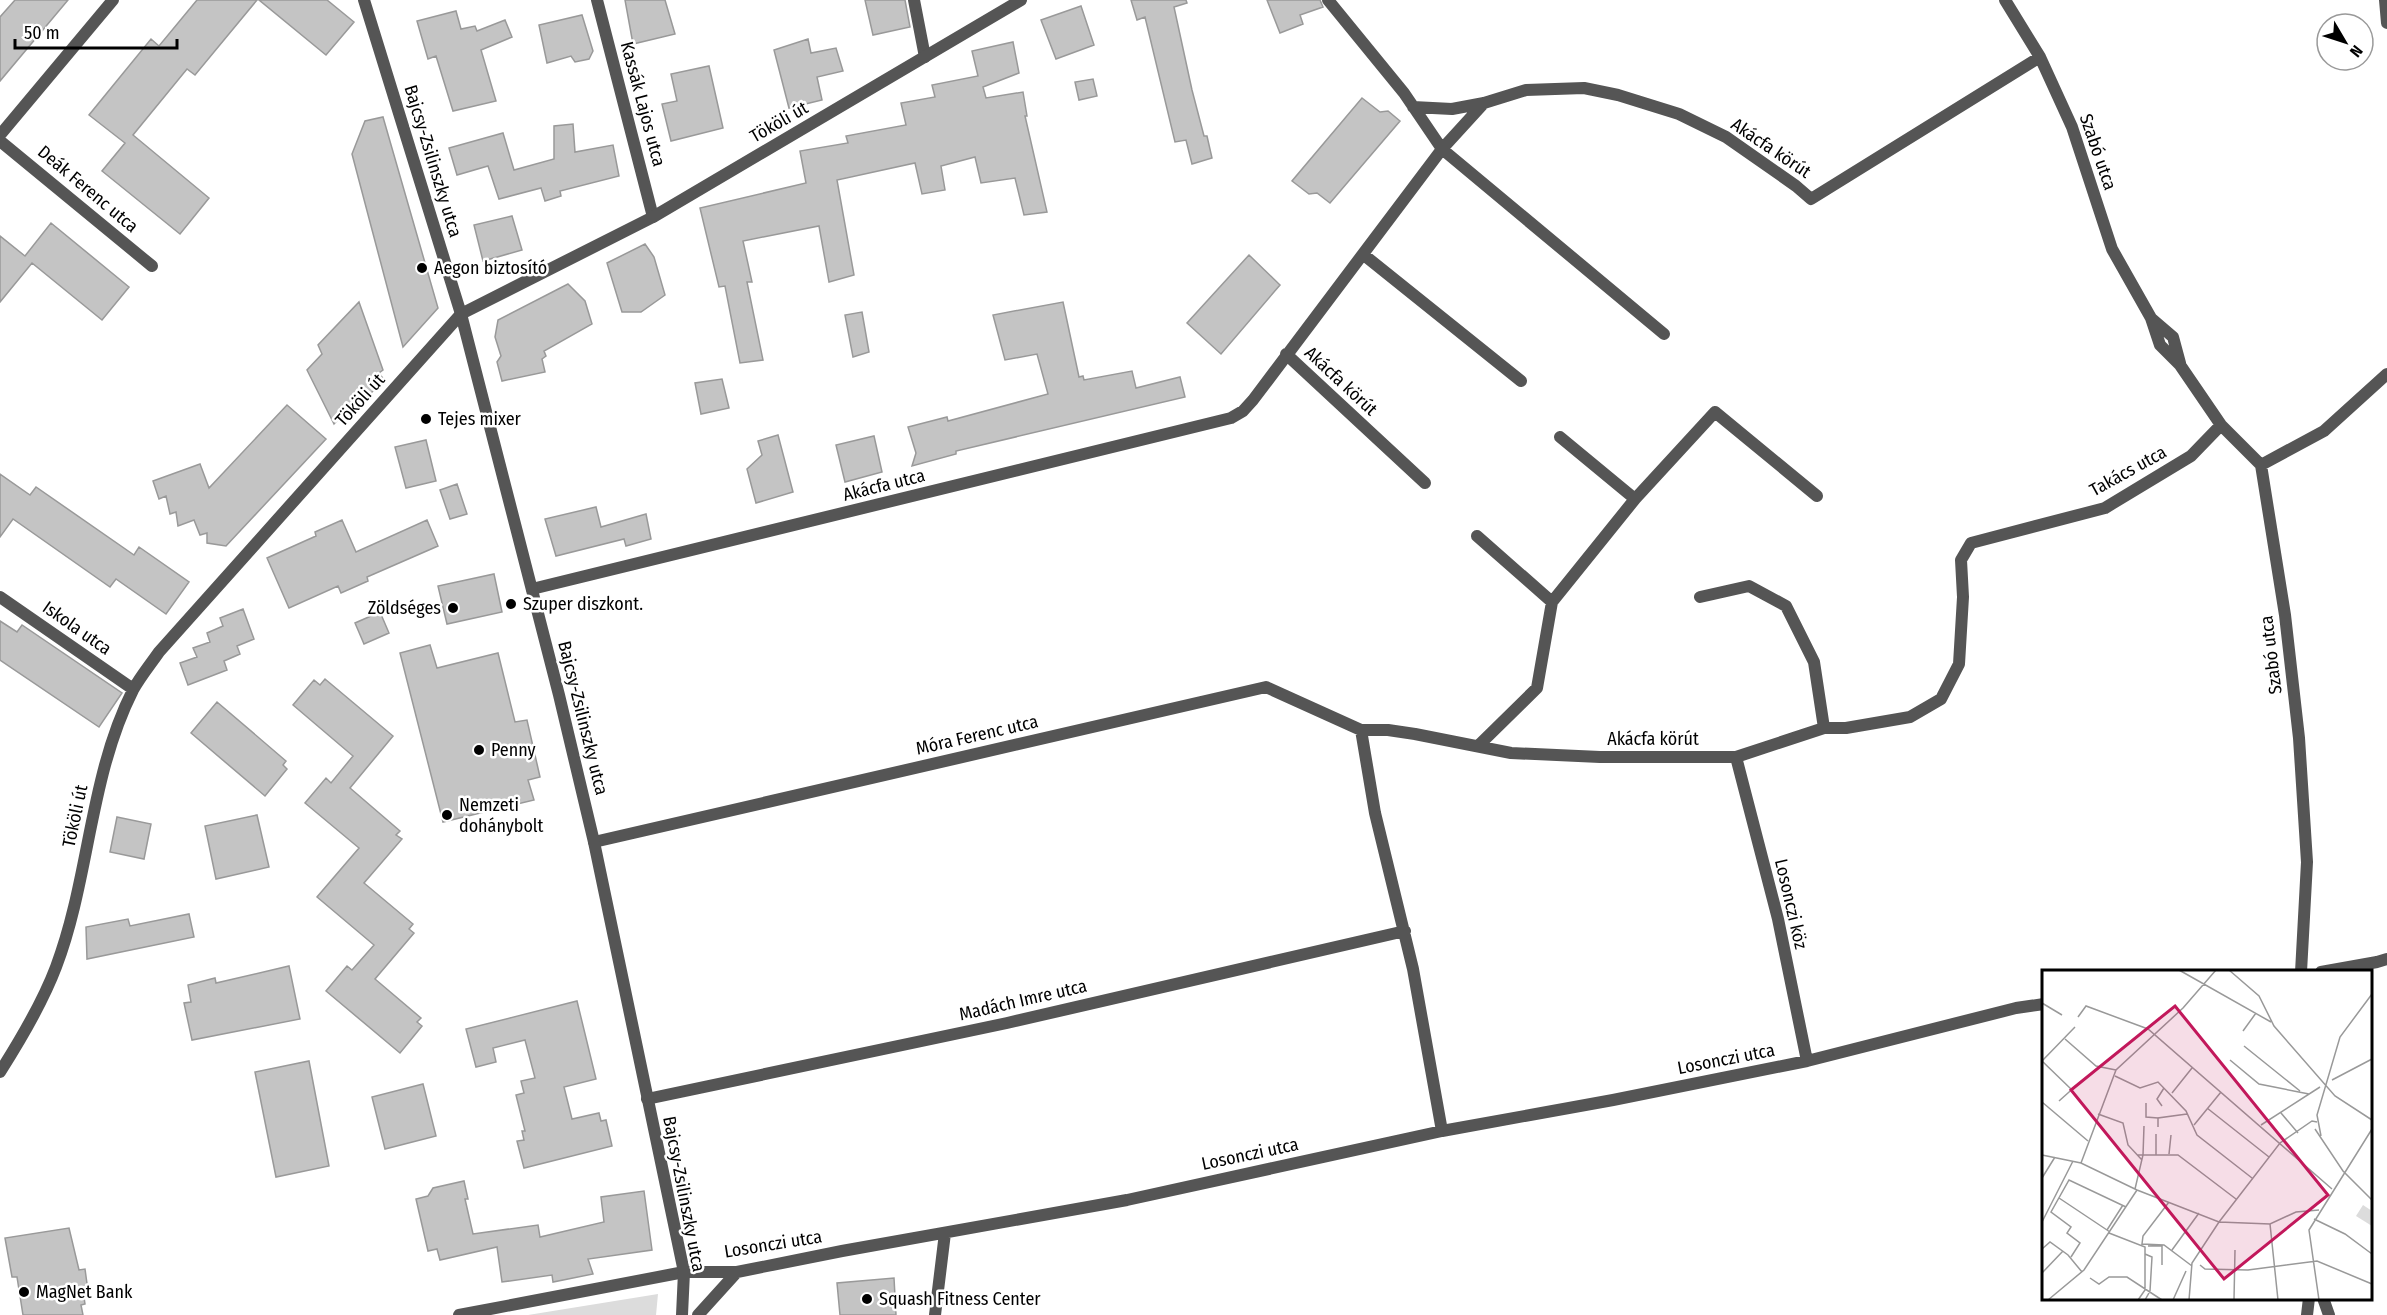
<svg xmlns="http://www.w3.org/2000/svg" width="2387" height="1315" viewBox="0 0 2387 1315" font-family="'Fira Sans Condensed',sans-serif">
  <rect width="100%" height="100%" fill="#fff"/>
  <path fill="#dcdcdc" d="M 658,1294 L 656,1315 L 528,1315 Z"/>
  <path fill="#c4c4c4" stroke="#999" stroke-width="1.5" d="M 15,0 L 68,0 L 0,81 L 0,17 Z
    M 197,0 L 257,0 L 195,75 L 187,69 L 133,135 L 209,198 L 180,234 L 102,171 L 125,143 L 89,115 L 151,39 L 159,46 Z
    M 259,0 L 327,0 L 354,22 L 326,55 Z
    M 625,0 L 665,0 L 675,34 L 633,44 Z
    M 865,0 L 905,0 L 910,27 L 873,35 Z
    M 1131,0 L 1186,0 L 1187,3 L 1174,7 L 1192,90 L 1204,136 L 1207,136 L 1212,158 L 1192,164 L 1186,140 L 1175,142 L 1145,17 L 1137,20 Z
    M 1267,0 L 1320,0 L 1323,7 L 1300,15 L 1303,24 L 1280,33 Z
    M 1081,6 L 1094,45 L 1056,59 L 1041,20 Z
    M 456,11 L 461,29 L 475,26 L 477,31 L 505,20 L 512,37 L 481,50 L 496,101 L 453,111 L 436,56 L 428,59 L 417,21 Z
    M 582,15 L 593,51 L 589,59 L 575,62 L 571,56 L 547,63 L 539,25 Z
    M 808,39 L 811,53 L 836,48 L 843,71 L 817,77 L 822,100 L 789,108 L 774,50 Z
    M 1013,42 L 1019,73 L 983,87 L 986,98 L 1023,92 L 1027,116 L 1025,116 L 1047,212 L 1024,215 L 1015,178 L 981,183 L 975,157 L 941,166 L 945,190 L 922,194 L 915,163 L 837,180 L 854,275 L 829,282 L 819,226 L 743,241 L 752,282 L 747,282 L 763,360 L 740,363 L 725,286 L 719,287 L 700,208 L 806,183 L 800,151 L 848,143 L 846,136 L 906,125 L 901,103 L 935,97 L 932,85 L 978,76 L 972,51 Z
    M 709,66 L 723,128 L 671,141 L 662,104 L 677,101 L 671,74 Z
    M 1093,79 L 1097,96 L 1079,100 L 1075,82 Z
    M 1362,98 L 1380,112 L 1388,111 L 1400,121 L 1330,203 L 1317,193 L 1309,194 L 1292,181 Z
    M 383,117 L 438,308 L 403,347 L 352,154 L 365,121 Z
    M 573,124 L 575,152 L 613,145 L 619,176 L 560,191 L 561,196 L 545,201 L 541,188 L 499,199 L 488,166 L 457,175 L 449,148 L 503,133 L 514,170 L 554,159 L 554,126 Z
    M 512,216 L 522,250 L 483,261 L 474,225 Z
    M 51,223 L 129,287 L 102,320 L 32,263 L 0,302 L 0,236 L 25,256 Z
    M 645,244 L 654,257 L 665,295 L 641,312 L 622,312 L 607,263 Z
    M 1249,255 L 1280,285 L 1221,354 L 1187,323 Z
    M 568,284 L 585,301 L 592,324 L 544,351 L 546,356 L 542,359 L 545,372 L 502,381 L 497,362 L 501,356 L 495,337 L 498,320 Z
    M 359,302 L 383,370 L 379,373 L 384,380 L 369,395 L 366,389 L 334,424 L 307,370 L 322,354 L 318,345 Z
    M 1063,302 L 1079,377 L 1083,376 L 1084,380 L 1132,371 L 1136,388 L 1180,377 L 1185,397 L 956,451 L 956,454 L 912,466 L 916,453 L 908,427 L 947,417 L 948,421 L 1048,394 L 1037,354 L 1005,360 L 993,315 Z
    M 862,312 L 869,352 L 853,357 L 845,315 Z
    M 722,379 L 729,408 L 701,414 L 695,383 Z
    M 287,405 L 326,439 L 226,546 L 207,543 L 207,533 L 200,535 L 194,520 L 178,526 L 176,512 L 170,514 L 166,496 L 159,499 L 153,481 L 200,464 L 209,488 Z
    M 778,435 L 793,492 L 756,503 L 747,469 L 762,455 L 758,441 Z
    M 874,436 L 882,472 L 845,482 L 836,445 Z
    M 426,440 L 436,481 L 406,488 L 395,447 Z
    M 0,474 L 30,495 L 36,487 L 134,555 L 139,547 L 189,582 L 166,614 L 116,579 L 110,587 L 13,519 L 0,537 Z
    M 457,484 L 467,514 L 450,519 L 440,490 Z
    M 596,507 L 601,527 L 646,514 L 651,539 L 626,546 L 624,539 L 556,556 L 545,519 Z
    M 342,520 L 356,552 L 427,520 L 438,546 L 367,577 L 368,581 L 341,593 L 338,586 L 289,608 L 267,558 L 316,536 L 315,532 Z
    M 494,574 L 502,612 L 447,624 L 438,586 Z
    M 243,609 L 254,639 L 237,646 L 240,654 L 224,661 L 227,670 L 188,685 L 180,663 L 197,657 L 193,648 L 210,642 L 207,633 L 223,626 L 220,618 Z
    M 380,612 L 389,633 L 364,644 L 355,623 Z
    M 0,621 L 17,632 L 22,625 L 122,693 L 99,727 L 0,660 Z
    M 430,645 L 437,668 L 498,653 L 515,722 L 527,720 L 540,777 L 528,780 L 534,800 L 443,822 L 400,653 Z
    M 325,679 L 393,736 L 350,788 L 400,831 L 396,835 L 402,839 L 364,883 L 413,924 L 409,929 L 414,933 L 375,979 L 421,1018 L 417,1022 L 422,1026 L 400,1053 L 326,991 L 347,966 L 352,970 L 374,945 L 317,897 L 359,848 L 305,803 L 326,778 L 331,783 L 353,756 L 293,705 L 314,680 L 320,685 Z
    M 217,702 L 286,761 L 283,765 L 287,769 L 265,796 L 191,733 Z
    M 257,815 L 269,867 L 216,879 L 205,826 Z
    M 117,817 L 151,824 L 144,859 L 110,852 Z
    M 189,914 L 194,937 L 87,959 L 86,927 L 128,919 L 130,926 Z
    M 289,966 L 300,1019 L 192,1040 L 184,1003 L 191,1002 L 188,985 L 215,978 L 216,983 Z
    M 577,1001 L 596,1079 L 564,1087 L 572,1119 L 599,1113 L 601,1121 L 606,1120 L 612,1146 L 524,1168 L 517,1141 L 524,1140 L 522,1131 L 525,1131 L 516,1095 L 524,1093 L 521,1081 L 535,1078 L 525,1040 L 493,1048 L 496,1062 L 476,1067 L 466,1029 Z
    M 309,1061 L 329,1166 L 276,1177 L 255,1072 Z
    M 423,1084 L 436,1136 L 385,1149 L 372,1097 Z
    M 464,1181 L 468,1199 L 465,1199 L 473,1234 L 538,1225 L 540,1237 L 604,1222 L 601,1197 L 644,1191 L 652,1250 L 588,1259 L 593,1274 L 553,1282 L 552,1275 L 502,1282 L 497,1247 L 440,1260 L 437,1249 L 428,1251 L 416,1199 L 428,1196 L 433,1188 Z
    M 69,1228 L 79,1270 L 85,1269 L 88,1291 L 83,1291 L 85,1304 L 81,1305 L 83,1315 L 23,1315 L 17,1277 L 12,1277 L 5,1238 Z
    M 894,1278 L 896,1315 L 840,1315 L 837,1283 Z"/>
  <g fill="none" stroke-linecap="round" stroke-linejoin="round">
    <path stroke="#555" stroke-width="12" d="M 597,0 L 653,217
      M 914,0 L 925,57
      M 1328,0 L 1404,93 L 1442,149 L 1664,334
      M 2005,0 L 2040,57 L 2072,127 L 2112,249 L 2151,318 L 2160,345 L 2180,365 L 2221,425 L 2261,465 L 2285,615 L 2299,738 L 2307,862 L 2301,972
      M 2385,0 L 2387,23
      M 1413,107 L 1452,109 L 1484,103 L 1526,90 L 1584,88 L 1618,95 L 1679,114 L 1726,137 L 1796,186 L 1811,199 L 2040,57
      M 0,135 L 113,0
      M 0,141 L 152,266
      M 1364,255 L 1521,381
      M 2152,319 L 2173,337 L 2180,363
      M 1286,354 L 1425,483
      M 2261,465 L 2324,431 L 2387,374
      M 1635,499 L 1715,412 L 1817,496
      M 1477,536 L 1552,602
      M 532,589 L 1231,418 L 1243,411 L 1253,400 L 1442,149 L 1484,103
      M 0,597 L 133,689
      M 1700,597 L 1749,586 L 1786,606 L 1814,662 L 1824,728
      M 1361,730 L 1375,813 L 1413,969 L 1442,1131
      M 1478,746 L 1537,688 L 1552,602 L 1635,499 L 1560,437
      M 1736,757 L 1778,919 L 1807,1061
      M 594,842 L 1266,687 L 1361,730 L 1388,730 L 1415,734 L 1511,753 L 1600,757 L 1736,757 L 1824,728 L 1846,728 L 1910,717 L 1941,699 L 1959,664 L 1963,597 L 1961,560 L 1971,543 L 2105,508 L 2191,456 L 2221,425
      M 2321,972 L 2377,962 L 2387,959
      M 0,1072 C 21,1039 42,1004 56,967 C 90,877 89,777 133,690 C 140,677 150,665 159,652 L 461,314
      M 647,1099 L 1007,1023 L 1405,931
      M 2323,1298 L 2329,1315
      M 459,1315 L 684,1272 L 737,1272 L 842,1251 L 1127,1200 L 1442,1131 L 1613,1100 L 1807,1061 L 2016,1008 L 2044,1004
      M 698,1315 L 737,1272
      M 935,1315 L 945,1233
      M 2307,1315 L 2309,1298"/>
    <path stroke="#555" stroke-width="12" d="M 364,0 L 461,314 L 559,695 L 594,842 L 684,1272 L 682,1315
      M 461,314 L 653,217 L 1021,0"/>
  </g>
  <g fill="#000" stroke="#fff" stroke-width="2">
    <circle cx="422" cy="268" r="6"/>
    <circle cx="426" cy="419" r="6"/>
    <circle cx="511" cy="604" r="6"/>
    <circle cx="453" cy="608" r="6"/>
    <circle cx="479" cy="750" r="6"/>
    <circle cx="447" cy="815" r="6"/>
    <circle cx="24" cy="1292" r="6"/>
    <circle cx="867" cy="1299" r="6"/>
  </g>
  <g text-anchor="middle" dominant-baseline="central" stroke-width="5" stroke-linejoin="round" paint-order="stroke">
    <g font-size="18" fill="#000" stroke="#fff">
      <text transform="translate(643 104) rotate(75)">Kassák Lajos utca</text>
      <text transform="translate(779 122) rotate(-30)">Tököli út</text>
      <text transform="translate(1771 148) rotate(34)">Akácfa körút</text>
      <text transform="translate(2098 152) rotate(71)">Szabó utca</text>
      <text transform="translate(433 161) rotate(73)">Bajcsy-Zsilinszky utca</text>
      <text transform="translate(88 189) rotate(40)">Deák Ferenc utca</text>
      <text transform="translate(1341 381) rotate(43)">Akácfa körút</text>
      <text transform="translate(360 400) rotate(-48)">Tököli út</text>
      <text transform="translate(2128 471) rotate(-29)">Takács utca</text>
      <text transform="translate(884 485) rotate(-14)">Akácfa utca</text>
      <text transform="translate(77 628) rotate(35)">Iskola utca</text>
      <text transform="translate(2271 655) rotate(-97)">Szabó utca</text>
      <text transform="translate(583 718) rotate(76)">Bajcsy-Zsilinszky utca</text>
      <text transform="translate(977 735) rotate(-13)">Móra Ferenc utca</text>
      <text x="1653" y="739">Akácfa körút</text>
      <text transform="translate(75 816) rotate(-78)">Tököli út</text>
      <text transform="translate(1791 904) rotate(77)">Losonczi köz</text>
      <text transform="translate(1023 1000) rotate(-13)">Madách Imre utca</text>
      <text transform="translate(1726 1059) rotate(-11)">Losonczi utca</text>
      <text transform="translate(1250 1154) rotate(-12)">Losonczi utca</text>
      <text transform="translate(684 1194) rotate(79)">Bajcsy-Zsilinszky utca</text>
      <text transform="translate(773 1244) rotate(-9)">Losonczi utca</text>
    </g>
    <g font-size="18" fill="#000" stroke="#fff" text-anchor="start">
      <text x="434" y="268">Aegon biztosító</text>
      <text x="438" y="419">Tejes mixer</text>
      <text x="523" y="604">Szuper diszkont.</text>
      <text x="441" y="608" text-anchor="end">Zöldséges</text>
      <text x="491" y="750">Penny</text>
      <text x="459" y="805">Nemzeti<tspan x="459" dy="21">dohánybolt</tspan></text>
      <text x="36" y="1292">MagNet Bank</text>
      <text x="879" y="1299">Squash Fitness Center</text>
    </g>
  </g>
  <g transform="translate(2042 970)">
    <rect width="330" height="330" fill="#fff"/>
    <path d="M 321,235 L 330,241 L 330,256 L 314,246 Z" fill="#dcdcdc"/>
    <path fill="none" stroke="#999" stroke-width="1.5" d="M 137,0 L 229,52M 187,0 L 217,26 L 232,56 L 293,126 L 330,150M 0,33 L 20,45M 141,38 L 174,0M 36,47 L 44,36 L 106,59 L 290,219M 201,61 L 214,43M 23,69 L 54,96 L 74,100M 202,76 L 258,121M 188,90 L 217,114 L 267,124M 0,91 L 33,57M 0,91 L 30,120M 73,106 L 98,118 L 116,112 L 144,141 L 155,165 L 210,208M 290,110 L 330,89M 130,123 L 150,98M 17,131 L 36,114M 0,132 L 46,171M 104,133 L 104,147 L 116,148M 120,136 L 115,129 L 122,118M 165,138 L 227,187M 239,143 L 256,163M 56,144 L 81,153 L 86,175 L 100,190M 152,155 L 179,122M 219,155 L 278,117M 116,157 L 116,148 L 145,144M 273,159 L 301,201 L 330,230M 114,164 L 114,185M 279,166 L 275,145 L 298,67 L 330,24M 127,184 L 129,165M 0,185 L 39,193 L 95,220 L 177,252 L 228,254 L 254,242 L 277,240M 95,185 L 136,185 L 194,229M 39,193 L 74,100 L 141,38M 0,208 L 13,187M 93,219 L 101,185 L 102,156M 17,228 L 68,262M 127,232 L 101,266 L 100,274 L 122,275 L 150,296M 272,249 L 303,264 L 330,284M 0,252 L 31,191M 228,254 L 236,330M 65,260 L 81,235M 67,263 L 103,277 L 103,320 L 96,330M 106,276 L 120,276 L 120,295M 0,279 L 8,272 L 26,285 L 40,302M 130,280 L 157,243M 29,287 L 38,273 L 25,263 L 29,257 L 9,242 L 27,210 L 84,237M 158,295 L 163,299 L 206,300 L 275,291 L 330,314M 0,303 L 21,281M 48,308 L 57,314 L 67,307 L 85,307 L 120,330M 6,330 L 42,300 L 95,220M 103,330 L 108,321 L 110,287 L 103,284M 131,330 L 144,301M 147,330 L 150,293 L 177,252 L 238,173 L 270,151 L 275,152M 192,330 L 193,280M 277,330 L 267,260 L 330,159"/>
    <path fill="#c2185b" fill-opacity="0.15" stroke="#c2185b" stroke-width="3" d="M 133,36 L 286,225 L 182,309 L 29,120 Z"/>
    <rect width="330" height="330" fill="none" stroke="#000" stroke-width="3"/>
  </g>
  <g transform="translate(2345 42) rotate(129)"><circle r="28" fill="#ffffff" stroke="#999999" stroke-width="1.5"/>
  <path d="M0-4.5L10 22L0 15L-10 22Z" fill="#000000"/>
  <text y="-9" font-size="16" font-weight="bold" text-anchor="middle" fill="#000000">N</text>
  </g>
  <path d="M15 39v9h162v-9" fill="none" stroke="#000000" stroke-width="3"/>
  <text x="24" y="39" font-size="18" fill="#000000" stroke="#ffffff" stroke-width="4.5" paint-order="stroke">50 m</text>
</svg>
